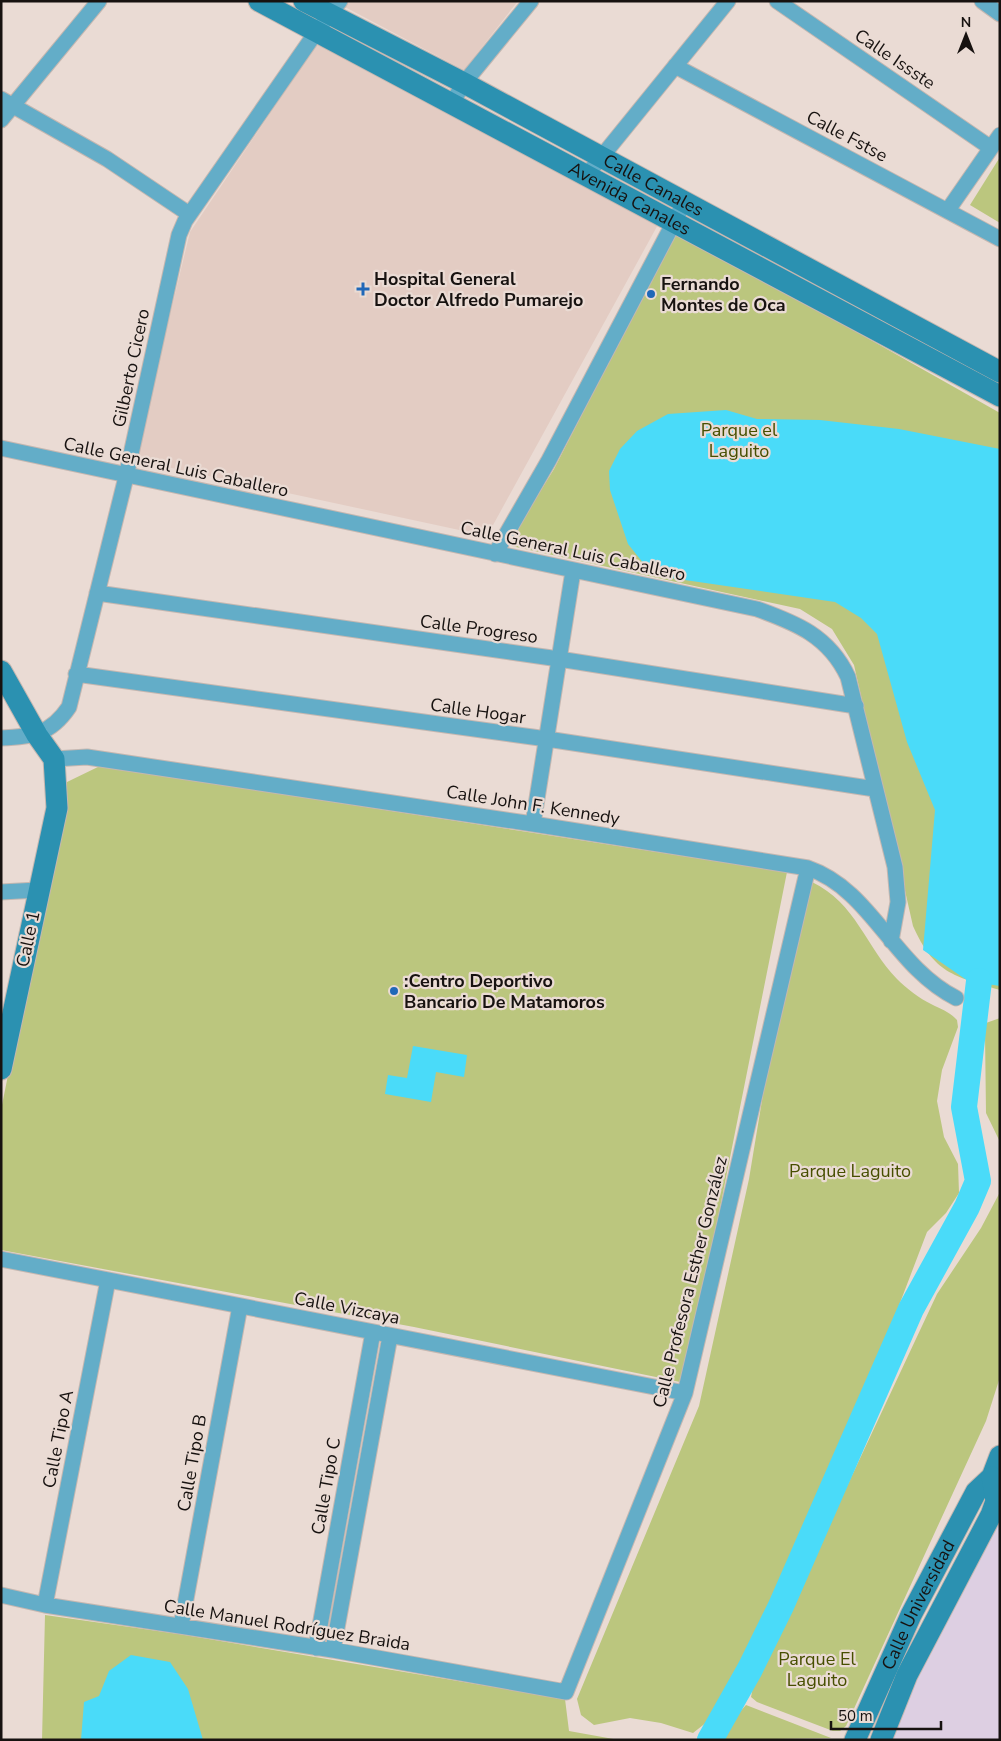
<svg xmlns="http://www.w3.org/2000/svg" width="1001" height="1741" viewBox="0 0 1001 1741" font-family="'Nunito Sans',sans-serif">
  <rect width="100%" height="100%" fill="#eadbd4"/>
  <path fill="#e3ccc3" d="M 350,1 L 518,1 L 464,70 L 345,7 Z
    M 317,44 L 660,221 L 487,536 L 135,460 L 190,232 Z"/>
  <path fill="#ddcfe2" d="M 1000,1505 L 1000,1740 L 887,1740 Z"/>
  <path fill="#bbc67e" d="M 1000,157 L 1000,223 L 970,205 Z
    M 676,230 L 1000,413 L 1000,990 C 953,976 934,973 913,926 L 854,665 L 832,629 L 800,609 L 507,545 L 554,469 Z
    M 100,766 L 787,872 L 685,1383 L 414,1327 L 1,1250 L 1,1110 L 67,782 Z
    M 812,882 C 856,903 866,947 897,979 C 906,988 920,999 931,1004 C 941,1009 950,1012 957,1020 L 958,1027 L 942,1070 L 937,1101 L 944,1137 L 958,1164 L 959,1193 L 946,1213 L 927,1232 L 853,1426 L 820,1488 L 793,1548 L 758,1642 L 717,1714 L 693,1733 L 661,1723 L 630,1718 L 594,1725 L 581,1715 L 577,1699 L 699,1406 L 749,1179 L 768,1064 Z
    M 1000,1018 L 1000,1142 L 986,1113 L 985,1033 L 986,1023 Z
    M 1000,1192 L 1000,1377 L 986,1421 L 846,1726 L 840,1731 L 833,1731 L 757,1702 L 751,1697 L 753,1687 L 937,1294 L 981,1228 Z
    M 45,1615 L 179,1634 L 565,1699 L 569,1731 L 619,1740 L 42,1740 Z
    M 746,1705 L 831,1738 L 715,1740 Z"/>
  <path fill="#4adbf9" d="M 726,410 L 757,419 L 820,420 L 899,429 L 1000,449 L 1000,986 L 968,981 L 923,950 L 935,810 L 907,742 L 877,634 L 861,618 L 835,602 L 671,578 L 644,564 L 628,544 L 610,490 L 609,471 L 620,449 L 637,431 L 668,414 Z
    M 413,1046 L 467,1055 L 464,1077 L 436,1072 L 431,1102 L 385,1094 L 388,1075 L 407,1078 Z
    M 131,1655 L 170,1662 L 188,1689 L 203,1740 L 81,1740 L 84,1702 L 99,1696 L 109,1671 Z"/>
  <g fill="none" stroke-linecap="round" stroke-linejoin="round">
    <path stroke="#4adbf9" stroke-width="26" d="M 710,1740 L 750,1669 L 781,1606 L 911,1309 L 967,1207 L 978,1181 L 964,1107 L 979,981"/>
    <g stroke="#c4b7b1" stroke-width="17">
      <path id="street" d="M 777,1 L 991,148
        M 982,1 L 1000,14
        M 675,66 L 1000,239
        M 1,99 L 107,159 L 189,214
        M 452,103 L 464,83 L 531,1
        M 1,120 L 99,1
        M 586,176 L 728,1
        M 948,210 L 1000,135
        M 1,448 L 757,609 C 796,623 829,636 848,677 L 895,867 L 898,902 L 891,941
        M 495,554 L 549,460 L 684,203
        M 97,593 L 559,659 L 856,706
        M 76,674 L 547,739 L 875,789
        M 1,738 C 32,737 51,734 69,707 L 126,477 L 179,235 L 185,221 L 317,31 L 340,1
        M 54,759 L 87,757 L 533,824 L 808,868 C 872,890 893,966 956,998
        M 533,824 L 573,571
        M 1,892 L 38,890
        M 1,1259 L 685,1393
        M 1,1595 L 45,1605 L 333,1650 L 566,1692 L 685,1393 L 808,868
        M 45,1605 L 108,1280
        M 181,1626 L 240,1306
        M 316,1648 L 373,1332
        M 333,1650 L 390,1336"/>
    </g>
    <g stroke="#c4b7b1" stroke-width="23">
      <g id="secondary">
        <path id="s1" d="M 259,1 L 1000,396"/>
        <path id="s2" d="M 304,1 L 464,83 L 1000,372"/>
        <path d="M 1,671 L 37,735 L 54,759 L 57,808 L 1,1069"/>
        <path id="s3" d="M 855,1740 L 911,1615 L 976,1492 L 992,1477 L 1000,1456"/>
        <path d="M 881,1740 L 907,1675 L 991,1515 L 996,1501 L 992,1477"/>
      </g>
    </g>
    <use href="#street" stroke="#63adc8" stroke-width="15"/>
    <use href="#secondary" stroke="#2b91b1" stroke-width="21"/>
  </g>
  <g fill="#2068b8" stroke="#eadbd4" stroke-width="2">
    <path d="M360.5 281.5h5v5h5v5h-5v5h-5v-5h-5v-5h5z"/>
    <circle cx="651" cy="294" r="5"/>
    <circle cx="394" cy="991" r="5"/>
  </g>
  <g text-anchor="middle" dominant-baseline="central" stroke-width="4.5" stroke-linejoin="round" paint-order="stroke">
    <g font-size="18" fill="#171210" stroke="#eadbd4">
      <text transform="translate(895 59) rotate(34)">Calle Issste</text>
      <text transform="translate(847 136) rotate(28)">Calle Fstse</text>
      <text stroke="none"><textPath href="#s2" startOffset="395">Calle Canales</textPath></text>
      <text stroke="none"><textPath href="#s1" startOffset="420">Avenida Canales</textPath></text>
      <text transform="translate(131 368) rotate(-78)">Gilberto Cicero</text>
      <text transform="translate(176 467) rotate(12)">Calle General Luis Caballero</text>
      <text transform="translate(573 551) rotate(12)">Calle General Luis Caballero</text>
      <text transform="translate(479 629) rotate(8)">Calle Progreso</text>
      <text transform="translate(478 711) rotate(8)">Calle Hogar</text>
      <text transform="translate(533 805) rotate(9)">Calle John F. Kennedy</text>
      <text transform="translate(28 939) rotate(-78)">Calle 1</text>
      <text transform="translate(690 1282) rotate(-76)">Calle Profesora Esther González</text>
      <text transform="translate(347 1308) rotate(11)">Calle Vizcaya</text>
      <text transform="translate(58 1439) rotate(-79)">Calle Tipo A</text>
      <text transform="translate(192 1463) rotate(-80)">Calle Tipo B</text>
      <text transform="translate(326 1486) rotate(-80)">Calle Tipo C</text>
      <text stroke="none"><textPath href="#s3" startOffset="149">Calle Universidad</textPath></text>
      <text transform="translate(287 1625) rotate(9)">Calle Manuel Rodríguez Braida</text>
    </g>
    <g font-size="18" font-weight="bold" fill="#171210" stroke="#eadbd4" text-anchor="start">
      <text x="374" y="279">Hospital General<tspan x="374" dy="21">Doctor Alfredo Pumarejo</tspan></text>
      <text x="661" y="284">Fernando<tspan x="661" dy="21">Montes de Oca</tspan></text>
      <text x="404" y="981">:Centro Deportivo<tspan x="404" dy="21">Bancario De Matamoros</tspan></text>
    </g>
    <g font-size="18" fill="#474f00" stroke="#eadbd4">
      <text x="739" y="430">Parque el<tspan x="739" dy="21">Laguito</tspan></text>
      <text x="850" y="1171">Parque Laguito</text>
      <text x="817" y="1659">Parque El<tspan x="817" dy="21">Laguito</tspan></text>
    </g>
  </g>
  <rect width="1001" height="1741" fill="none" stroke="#171210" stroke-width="5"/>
  <g transform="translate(966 35)" stroke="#eadbd4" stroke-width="4" paint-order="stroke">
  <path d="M0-4L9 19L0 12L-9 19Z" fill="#171210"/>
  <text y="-8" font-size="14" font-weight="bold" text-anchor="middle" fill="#171210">N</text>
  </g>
  <path d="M831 1721v8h110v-8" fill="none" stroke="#171210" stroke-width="2.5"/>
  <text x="838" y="1721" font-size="15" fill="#171210" stroke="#eadbd4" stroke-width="4" paint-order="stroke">50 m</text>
</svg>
